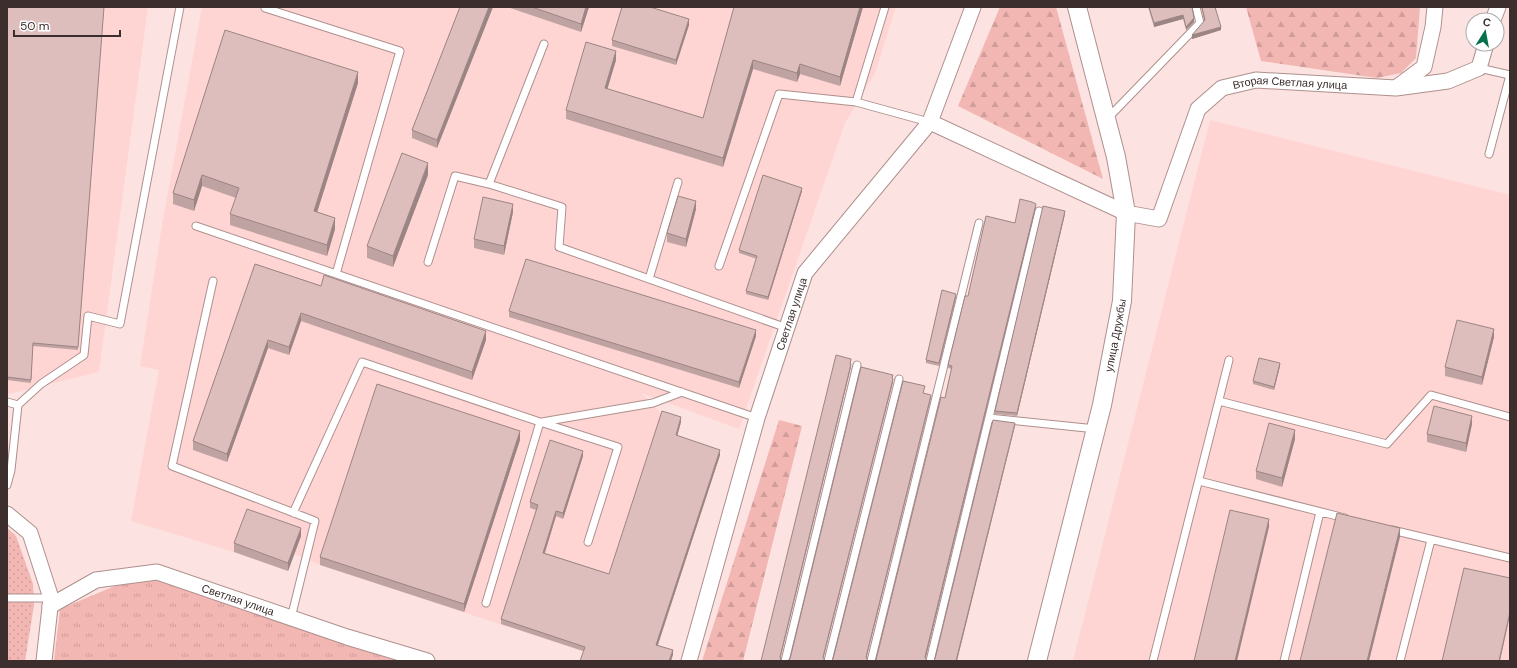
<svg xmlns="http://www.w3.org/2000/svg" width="1517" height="668" viewBox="0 0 1517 668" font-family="'DM Sans',sans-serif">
  <defs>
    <pattern id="grass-dots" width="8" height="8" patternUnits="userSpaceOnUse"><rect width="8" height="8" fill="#f2b6b3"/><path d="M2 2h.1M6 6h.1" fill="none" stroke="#d09d9a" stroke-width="1.8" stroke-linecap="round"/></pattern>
    <pattern id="forest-firs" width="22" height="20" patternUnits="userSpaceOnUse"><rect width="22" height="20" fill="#f2b6b3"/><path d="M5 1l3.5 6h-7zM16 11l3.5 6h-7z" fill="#d09d9a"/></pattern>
    <pattern id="park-tufts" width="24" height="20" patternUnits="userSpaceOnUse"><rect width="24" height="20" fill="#f2b6b3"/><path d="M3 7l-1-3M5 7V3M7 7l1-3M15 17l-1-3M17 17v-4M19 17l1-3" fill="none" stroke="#d09d9a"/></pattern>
  </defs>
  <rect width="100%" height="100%" fill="#fce2e0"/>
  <path fill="#ffd5d3" d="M 7,7 L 148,7 L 99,372 L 9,394 L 7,393 Z
    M 202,7 L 896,7 L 875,73 L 845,123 L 739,429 L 641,393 L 662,414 L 585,652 L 320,565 L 295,554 L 288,571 L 234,552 L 131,521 L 159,370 L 140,366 L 162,225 Z
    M 1210,120 L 1510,195 L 1510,661 L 1073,661 Z"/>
  <path fill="url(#grass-dots)" d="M 7,528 L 16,536 L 33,584 L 34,605 L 25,661 L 7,661 Z"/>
  <path fill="url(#forest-firs)" d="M 1000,7 L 1056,7 L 1103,179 L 958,106 Z
    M 1246,7 L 1420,7 L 1416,58 L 1401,73 L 1377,78 L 1261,61 Z
    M 779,420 L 802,426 L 743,661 L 702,661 Z"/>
  <path fill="url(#park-tufts)" d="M 152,579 L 176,582 L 421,661 L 54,661 L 60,609 L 122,583 Z"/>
  <path fill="#f2b6b3" d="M 130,644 L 177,653 L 184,661 L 127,661 Z"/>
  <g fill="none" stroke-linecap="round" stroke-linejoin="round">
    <g stroke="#ae908e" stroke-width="9">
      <path id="service" d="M 885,7 L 856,102 L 929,122
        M 265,8 L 400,51 L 336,274
        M 544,44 L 489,184 L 562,207 L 559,247 L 787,328
        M 1479,68 L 1510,75
        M 1108,118 L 1200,23 L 1196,7
        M 1489,154 L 1510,75
        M 196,226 L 757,418
        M 428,262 L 455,176 L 489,184
        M 719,266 L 779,94 L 856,102
        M 649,279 L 678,182
        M 213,281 L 172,466 L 315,521 L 291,618
        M 1219,401 L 1387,444 L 1431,395 L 1510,417
        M 7,402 L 18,405
        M 989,418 L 1096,429
        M 540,422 L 618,447 L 588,542
        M 542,422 L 653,403 L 682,392
        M 1199,481 L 1345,518
        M 7,485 L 11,470 L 18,405 L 41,384 L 84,355 L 88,316 L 120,324 L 180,7
        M 293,513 L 362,362 L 540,422 L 486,603
        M 1392,530 L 1510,558
        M 7,598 L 51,598
        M 785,661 L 857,365
        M 828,661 L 899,379
        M 871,661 L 979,223
        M 930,661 L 1039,211
        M 1153,661 L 1229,360
        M 1284,661 L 1320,512
        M 1400,661 L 1431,540"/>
    </g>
    <g stroke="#ae908e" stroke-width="17">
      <g id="minor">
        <path d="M 1493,20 L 1498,7"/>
        <path d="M 1397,87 L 1424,67 L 1433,27 L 1435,7"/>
        <path id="s1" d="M 930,122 L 1126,213 L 1159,219 L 1198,109 L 1222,88 L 1256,80 L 1396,88 L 1448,81 L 1479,68 L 1486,44"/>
        <path d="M 7,514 L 30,533 L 51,598 L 44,661"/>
        <path id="s2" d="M 50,606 L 96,580 L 157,572 L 347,637 L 427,661"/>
        <path id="s3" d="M 689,661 L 757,418 L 805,273 L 930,122 L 973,7"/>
      </g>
    </g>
    <g stroke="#ae908e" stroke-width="20">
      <g id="tertiary">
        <path id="s4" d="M 1037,661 L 1102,405 L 1122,301 L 1126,213 L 1116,157 L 1077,7"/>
      </g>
    </g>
    <use href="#service" stroke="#fff" stroke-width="7"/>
    <use href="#minor" stroke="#fff" stroke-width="15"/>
    <use href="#tertiary" stroke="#fff" stroke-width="18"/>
  </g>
  <path fill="#bfa3a2" d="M 7,7 L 104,7 L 78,350 L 33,346 L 31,383 L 7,380 Z
    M 460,7 L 493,7 L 437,148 L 412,138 L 412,130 Z
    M 507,7 L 589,7 L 581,32 Z
    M 734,7 L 863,7 L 840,86 L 800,74 L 797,82 L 753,69 L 723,167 L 566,119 L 566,110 L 616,60 L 607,89 L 703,118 Z
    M 1148,7 L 1192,7 L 1194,22 L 1186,30 L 1183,19 L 1154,27 Z
    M 1201,7 L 1215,7 L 1221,30 L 1192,39 L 1204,21 Z
    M 689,25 L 676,65 L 612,46 L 612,40 Z
    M 225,30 L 358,83 L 317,212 L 335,229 L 327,256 L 230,225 L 230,214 L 236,198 L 202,186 L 194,211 L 173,204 L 173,193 Z
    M 428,175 L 393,267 L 367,258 L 367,246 Z
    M 802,191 L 768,300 L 746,294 L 746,291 L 757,259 L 739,253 L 739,250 Z
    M 1036,207 L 926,658 L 876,660 L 945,398 L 952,369 L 948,368 L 948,365 L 968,296 L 1015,223 Z
    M 696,209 L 686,247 L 667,242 L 667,233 Z
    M 513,212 L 504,255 L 474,248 L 474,239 Z
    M 1065,214 L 1017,416 L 995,414 L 995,411 Z
    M 255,264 L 486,340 L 472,380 L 301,321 L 289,355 L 268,348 L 227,462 L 193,450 L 193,441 Z
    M 956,297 L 939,366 L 926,363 L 926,360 Z
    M 509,311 L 756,336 L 739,388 L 509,317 Z
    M 1494,337 L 1482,385 L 1445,376 L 1445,367 Z
    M 1280,366 L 1274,390 L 1253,384 L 1253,381 Z
    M 681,422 L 677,436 L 720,455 L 658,645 L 673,655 L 583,651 L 501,624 L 501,619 L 536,510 L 530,508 L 530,502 L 583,456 L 563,519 L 556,516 L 545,553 L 609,574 Z
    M 1472,424 L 1466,452 L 1427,442 L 1427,434 Z
    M 1295,439 L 1282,487 L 1256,479 L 1256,471 Z
    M 520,440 L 464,612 L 320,565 L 320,557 Z
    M 301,536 L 288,571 L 234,552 L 234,543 Z"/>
  <path fill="#9b8584" d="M 489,7 L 493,7 L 437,148 L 437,140 Z
    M 586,7 L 589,7 L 581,32 L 581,24 Z
    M 860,7 L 863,7 L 840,86 L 840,77 Z
    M 1183,15 L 1183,19 L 1154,27 L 1154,23 Z
    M 1194,18 L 1194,22 L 1186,30 L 1186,27 Z
    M 689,19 L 689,25 L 676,65 L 676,60 Z
    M 1221,27 L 1221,30 L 1192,39 L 1192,35 Z
    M 616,51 L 616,60 L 605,97 L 605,88 Z
    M 753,60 L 753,69 L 723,167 L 723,158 Z
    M 800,64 L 800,74 L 797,82 L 797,73 Z
    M 358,72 L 358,83 L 314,222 L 314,211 Z
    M 428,163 L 428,175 L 393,267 L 393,256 Z
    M 202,175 L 202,186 L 194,211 L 194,200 Z
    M 802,188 L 802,191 L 768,300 L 768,297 Z
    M 696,201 L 696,209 L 686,247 L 686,239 Z
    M 513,204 L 513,212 L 504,255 L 504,246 Z
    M 1036,204 L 1036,207 L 925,660 L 925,657 Z
    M 1065,211 L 1065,214 L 1017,416 L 1017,413 Z
    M 335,218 L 335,229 L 327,256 L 327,245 Z
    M 956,294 L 956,297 L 939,366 L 939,363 Z
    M 301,313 L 301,321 L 289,355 L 289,347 Z
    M 1494,329 L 1494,337 L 1482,385 L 1482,377 Z
    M 756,330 L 756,336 L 739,388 L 739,382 Z
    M 486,331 L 486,340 L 472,380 L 472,372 Z
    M 268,340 L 268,348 L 227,462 L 227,454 Z
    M 1280,363 L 1280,366 L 1274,390 L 1274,387 Z
    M 851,364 L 851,367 L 780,660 L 780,657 Z
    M 893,379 L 893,382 L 823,660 L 823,657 Z
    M 931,395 L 931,398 L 866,660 L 866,657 Z
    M 1472,416 L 1472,424 L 1466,452 L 1466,443 Z
    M 681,417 L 681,422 L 676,440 L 676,435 Z
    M 1015,423 L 1015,426 L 957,661 L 956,661 Z
    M 1295,430 L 1295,439 L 1282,487 L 1282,478 Z
    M 520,431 L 520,440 L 464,612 L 464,604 Z
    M 720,450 L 720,455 L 656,650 L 656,645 Z
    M 583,451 L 583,456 L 563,519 L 563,513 Z
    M 556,511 L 556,516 L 543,558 L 543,553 Z
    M 1269,519 L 1269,527 L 1237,661 L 1235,661 Z
    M 301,528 L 301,536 L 288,571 L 288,563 Z
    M 1400,528 L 1400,537 L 1369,661 L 1367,661 Z
    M 1510,612 L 1510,615 L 1500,661 L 1499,661 Z
    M 673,650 L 673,655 L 671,661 L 669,661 Z"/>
  <path fill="#debebc" stroke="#9b8584" d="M 7,7 L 104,7 L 78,347 L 33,343 L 31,380 L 7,377 Z
    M 460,7 L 489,7 L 437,140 L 412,130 Z
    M 532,7 L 586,7 L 581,24 Z
    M 622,7 L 650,7 L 689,19 L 676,60 L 612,40 Z
    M 734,7 L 860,7 L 840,77 L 800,64 L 797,73 L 753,60 L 723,158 L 566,110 L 586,42 L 616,51 L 605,88 L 703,118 Z
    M 1149,7 L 1192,7 L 1194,18 L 1186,27 L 1183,15 L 1154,23 Z
    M 1202,7 L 1215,7 L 1221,27 L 1192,35 L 1205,20 Z
    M 225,30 L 358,72 L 314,211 L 335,218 L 327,245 L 230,214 L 239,188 L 202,175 L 194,200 L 173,193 Z
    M 402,153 L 428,163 L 393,256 L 367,246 Z
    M 763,175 L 802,188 L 768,297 L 746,291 L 757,256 L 739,250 Z
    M 678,196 L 696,201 L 686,239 L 667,233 Z
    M 483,197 L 513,204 L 504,246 L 474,239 Z
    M 1020,199 L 1032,202 L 1036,204 L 925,657 L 927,661 L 874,661 L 876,660 L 941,397 L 945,398 L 952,366 L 948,365 L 965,296 L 968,296 L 986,216 L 1015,223 Z
    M 1043,206 L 1065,211 L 1017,413 L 995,411 Z
    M 526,259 L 756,330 L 739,382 L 509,311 Z
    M 255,264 L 321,286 L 324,275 L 486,331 L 472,372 L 301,313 L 289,347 L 268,340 L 227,454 L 193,441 Z
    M 942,290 L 956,294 L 939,363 L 926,360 Z
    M 1457,320 L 1494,329 L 1482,377 L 1445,367 Z
    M 836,355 L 851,359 L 850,364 L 851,364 L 780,657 L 781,661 L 761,661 Z
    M 1259,358 L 1280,363 L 1274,387 L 1253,381 Z
    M 861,367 L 893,375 L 892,378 L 893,379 L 823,657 L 825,661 L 787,661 L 790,659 Z
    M 903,381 L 925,386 L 923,393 L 931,395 L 866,657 L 868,661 L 831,661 L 833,659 Z
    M 377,384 L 520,431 L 464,604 L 320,557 Z
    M 1434,406 L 1472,416 L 1466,443 L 1427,434 Z
    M 662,411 L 681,417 L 676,435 L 720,450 L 656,645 L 673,650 L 669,661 L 580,661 L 585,647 L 501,619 L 538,505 L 530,502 L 550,440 L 583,451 L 563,513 L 556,511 L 543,553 L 609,574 Z
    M 993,420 L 1015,423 L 956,661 L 933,661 L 935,659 Z
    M 1269,423 L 1295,430 L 1282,478 L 1256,471 Z
    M 247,509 L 301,528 L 288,563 L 234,543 Z
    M 1230,510 L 1269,519 L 1235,661 L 1194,661 Z
    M 1337,513 L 1400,528 L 1367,661 L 1300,661 Z
    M 1464,568 L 1510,578 L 1510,612 L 1499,661 L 1442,661 Z"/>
  <g text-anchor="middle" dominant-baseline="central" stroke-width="3" stroke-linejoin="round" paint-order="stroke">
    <g font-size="11" fill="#3b2e2d" stroke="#fff">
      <text stroke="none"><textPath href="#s1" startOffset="467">Вторая Светлая улица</textPath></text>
      <text stroke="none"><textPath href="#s3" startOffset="362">Светлая улица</textPath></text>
      <text stroke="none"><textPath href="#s4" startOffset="335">улица Дружбы</textPath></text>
      <text stroke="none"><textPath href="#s2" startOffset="200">Светлая улица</textPath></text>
    </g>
  </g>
  <rect width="1517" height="668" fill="none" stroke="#3b2e2d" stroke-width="16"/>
  <g transform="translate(1485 32) rotate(11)"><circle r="19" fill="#ffffff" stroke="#b1abab"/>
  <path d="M0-3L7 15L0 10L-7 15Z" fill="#037149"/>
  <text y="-6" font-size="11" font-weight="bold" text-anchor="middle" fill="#3b2e2d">С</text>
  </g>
  <path d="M14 30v6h106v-6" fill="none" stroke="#3b2e2d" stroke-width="2"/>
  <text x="20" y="30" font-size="12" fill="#3b2e2d" stroke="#ffffff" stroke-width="3" paint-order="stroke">50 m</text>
</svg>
